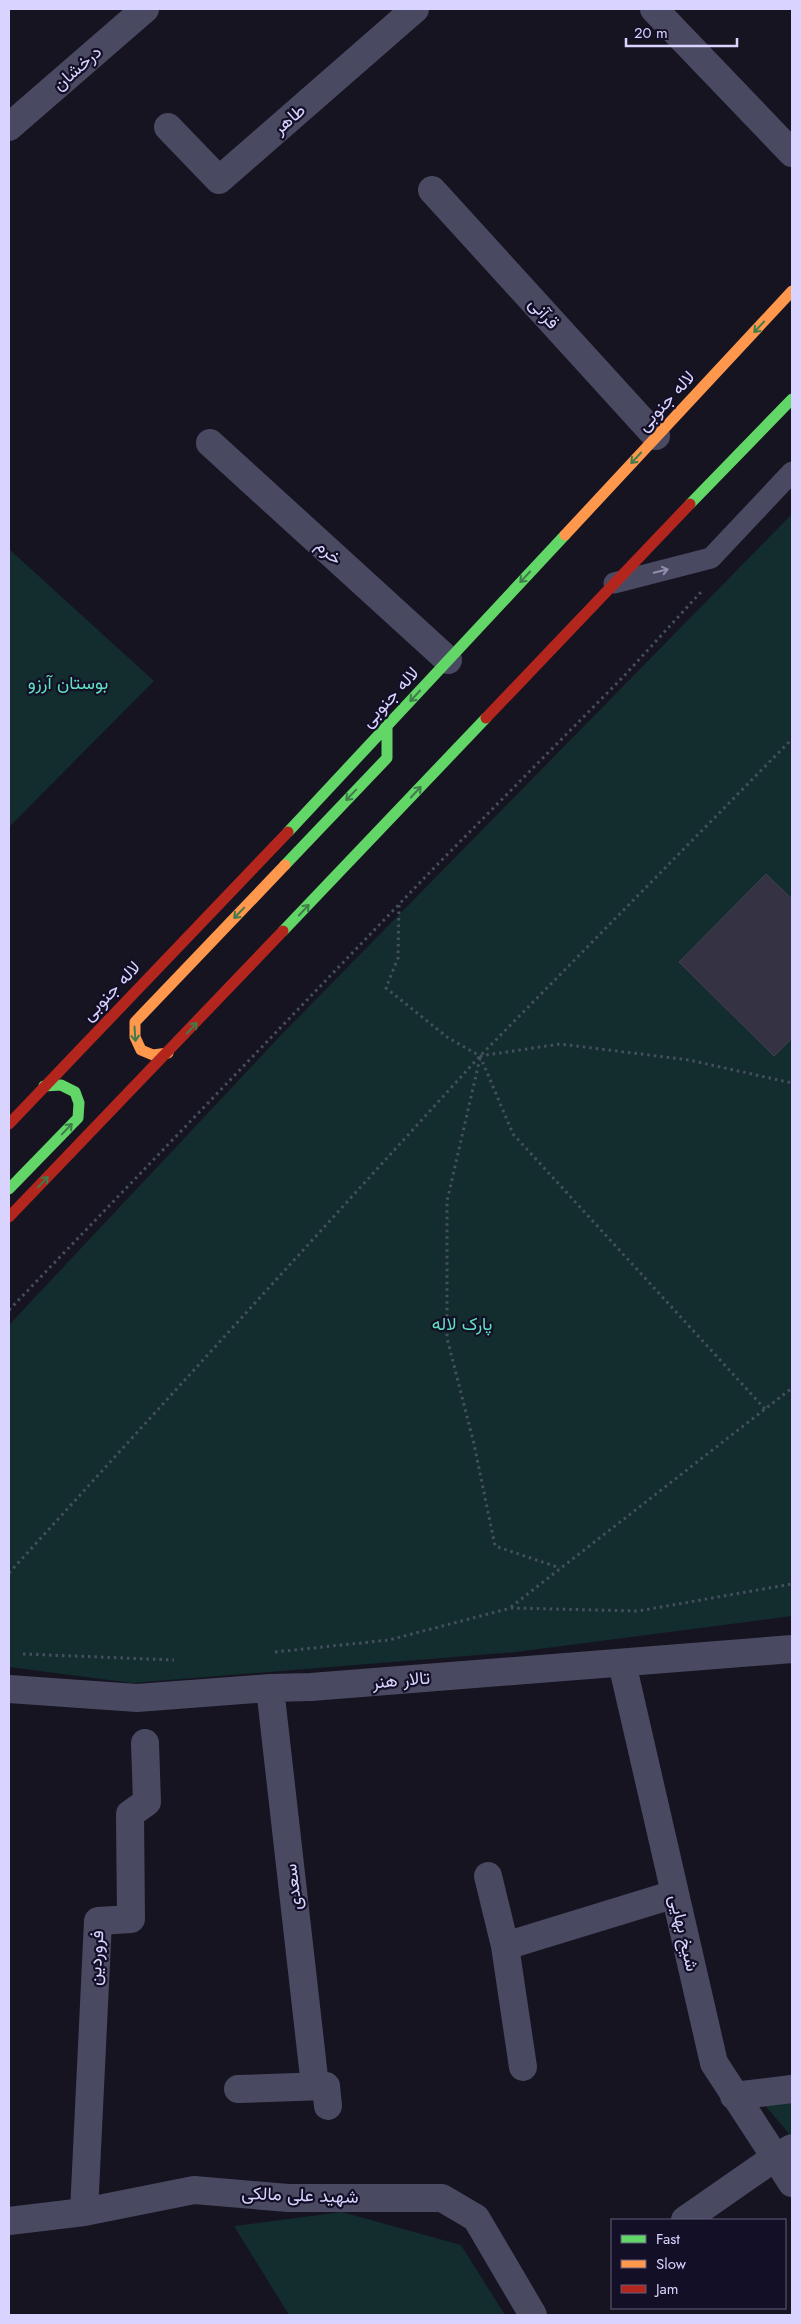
<svg xmlns="http://www.w3.org/2000/svg" width="801" height="2324" viewBox="0 0 801 2324" font-family="Jost,Vazirmatn,sans-serif">
  <rect width="100%" height="100%" fill="#161421"/>
  <path fill="#132c2d" d="M 792,514 L 792,1616 L 516,1652 L 132,1683 L 9,1667 L 9,1325 L 282,1034 Z
    M 9,549 L 154,681 L 9,827 Z
    M 792,2100 L 792,2136 L 791,2136 L 763,2103 Z
    M 342,2212 L 461,2245 L 505,2315 L 289,2315 L 234,2226 Z"/>
  <path fill="#343243" stroke="#433f54" d="M 766,874 L 792,899 L 792,1038 L 774,1056 L 679,962 Z"/>
  <g fill="none" stroke-linecap="round" stroke-linejoin="round">
    <path stroke="#44505f" stroke-width="3" stroke-dasharray="2.5 4" stroke-linecap="butt" d="M 399,905 L 398,958 L 386,988 L 447,1037 L 480,1056 L 560,1044 L 689,1060 L 792,1083
      M 480,1056 L 513,1134 L 765,1409
      M 480,1058 L 447,1201 L 447,1338 L 474,1444 L 495,1546 L 560,1568
      M 9,1310 L 432,870 L 624,676 L 701,592
      M 9,1573 L 480,1056 L 792,739
      M 511,1607 L 792,1388
      M 275,1652 L 389,1640 L 511,1608 L 638,1611 L 792,1584
      M 23,1654 L 174,1660"/>
    <path stroke="#4a4962" stroke-width="21" d="M 614,583 L 711,558 L 792,472"/>
    <path stroke="#4a4962" stroke-width="28" d="M 654,9 L 792,153
      M 9,127 L 145,9
      M 168,127 L 219,180 L 415,9
      M 432,190 L 656,436
      M 210,443 L 448,660
      M 622,1663 L 714,2063 L 792,2183
      M 270,1688 L 315,2086
      M 9,1689 L 137,1698 L 270,1688 L 311,1687 L 792,1649
      M 488,1876 L 505,1946 L 523,2067
      M 505,1946 L 675,1894
      M 238,2089 L 326,2086 L 328,2106
      M 734,2096 L 792,2089
      M 84,2212 L 98,1921 L 131,1919 L 130,1814 L 147,1802 L 145,1743
      M 685,2220 L 774,2158 L 792,2148
      M 9,2221 L 84,2212 L 194,2190 L 288,2198 L 442,2198 L 476,2218 L 533,2315"/>
    <path stroke="#63d668" stroke-width="11" d="M 690,504 L 792,399
      M 288,832 L 565,535
      M 285,865 L 387,758 L 387,726
      M 283,931 L 486,718
      M 9,1189 L 78,1118 L 79,1103 L 75,1092 L 61,1085 L 44,1086"/>
    <path stroke="#ff974d" stroke-width="11" d="M 565,535 L 792,291
      M 168,1053 L 153,1055 L 141,1050 L 135,1037 L 135,1022 L 285,865"/>
    <path stroke="#b3261e" stroke-width="11" d="M 486,718 L 690,504
      M 9,1124 L 288,832
      M 9,1217 L 283,931"/>
  </g>
  <defs><path id="oneway-shaft" d="M-6 0H5M1.5-3L5.5 0L1.5 3" fill="none" stroke-width="1.6" stroke-linecap="round" stroke-linejoin="round" transform="scale(1.25)"/></defs>
  <g stroke="#3f7c4a">
    <use href="#oneway-shaft" transform="translate(759 327) rotate(133)"/>
    <use href="#oneway-shaft" transform="translate(636 458) rotate(133)"/>
    <use href="#oneway-shaft" transform="translate(525 577) rotate(133)"/>
    <use href="#oneway-shaft" transform="translate(415 696) rotate(133)"/>
    <use href="#oneway-shaft" transform="translate(416 792) rotate(-47)"/>
    <use href="#oneway-shaft" transform="translate(351 795) rotate(134)"/>
    <use href="#oneway-shaft" transform="translate(304 910) rotate(-47)"/>
    <use href="#oneway-shaft" transform="translate(239 913) rotate(134)"/>
    <use href="#oneway-shaft" transform="translate(192 1028) rotate(-47)"/>
    <use href="#oneway-shaft" transform="translate(135 1034) rotate(86)"/>
    <use href="#oneway-shaft" transform="translate(67 1129) rotate(-46)"/>
    <use href="#oneway-shaft" transform="translate(43 1182) rotate(-46)"/>
  </g>
  <use stroke="#928eb0" href="#oneway-shaft" transform="translate(661 571) rotate(-14)"/>
  <g text-anchor="middle" dominant-baseline="central" stroke-width="4.5" stroke-linejoin="round" paint-order="stroke">
    <g font-size="18" fill="#d9d4ff" stroke="#130f26">
      <text transform="translate(77 68) rotate(-41)">درخشان</text>
      <text transform="translate(289 119) rotate(-41)">طاهر</text>
      <text transform="translate(544 313) rotate(48)">قرآنی</text>
      <text transform="translate(666 401) rotate(-47)">لاله جنوبی</text>
      <text transform="translate(329 552) rotate(42)">خرم</text>
      <text transform="translate(390 697) rotate(-47)">لاله جنوبی</text>
      <text transform="translate(111 991) rotate(-46)">لاله جنوبی</text>
      <text transform="translate(401 1680) rotate(-5)">تالار هنر</text>
      <text transform="translate(293 1887) rotate(-97)">سعدی</text>
      <text transform="translate(684 1933) rotate(77)">شیخ بهایی</text>
      <text transform="translate(96 1958) rotate(-87)">فروردین</text>
      <text transform="translate(300 2195) rotate(2)">شهید علی مالکی</text>
    </g>
    <g font-size="18" fill="#5fe0c0" stroke="#130f26">
      <text x="68" y="683">بوستان آرزو</text>
      <text x="462" y="1324">پارک لاله</text>
    </g>
  </g>
  <rect width="801" height="2324" fill="none" stroke="#d9d4ff" stroke-width="20"/>
  <rect x="611" y="2219" width="175" height="90" fill="#130f26" stroke="#625e7d"/>
  <rect x="621" y="2235" width="25" height="8" fill="#63d668" stroke="#625e7d"/>
  <text x="656" y="2244" font-size="15" fill="#d9d4ff">Fast</text>
  <rect x="621" y="2260" width="25" height="8" fill="#ff974d" stroke="#625e7d"/>
  <text x="656" y="2269" font-size="15" fill="#d9d4ff">Slow</text>
  <rect x="621" y="2285" width="25" height="8" fill="#b3261e" stroke="#625e7d"/>
  <text x="656" y="2294" font-size="15" fill="#d9d4ff">Jam</text>
  <path d="M626 38v8h111v-8" fill="none" stroke="#d9d4ff" stroke-width="2.5"/>
  <text x="634" y="38" font-size="15" fill="#d9d4ff" stroke="#130f26" stroke-width="4" paint-order="stroke">20 m</text>
</svg>
